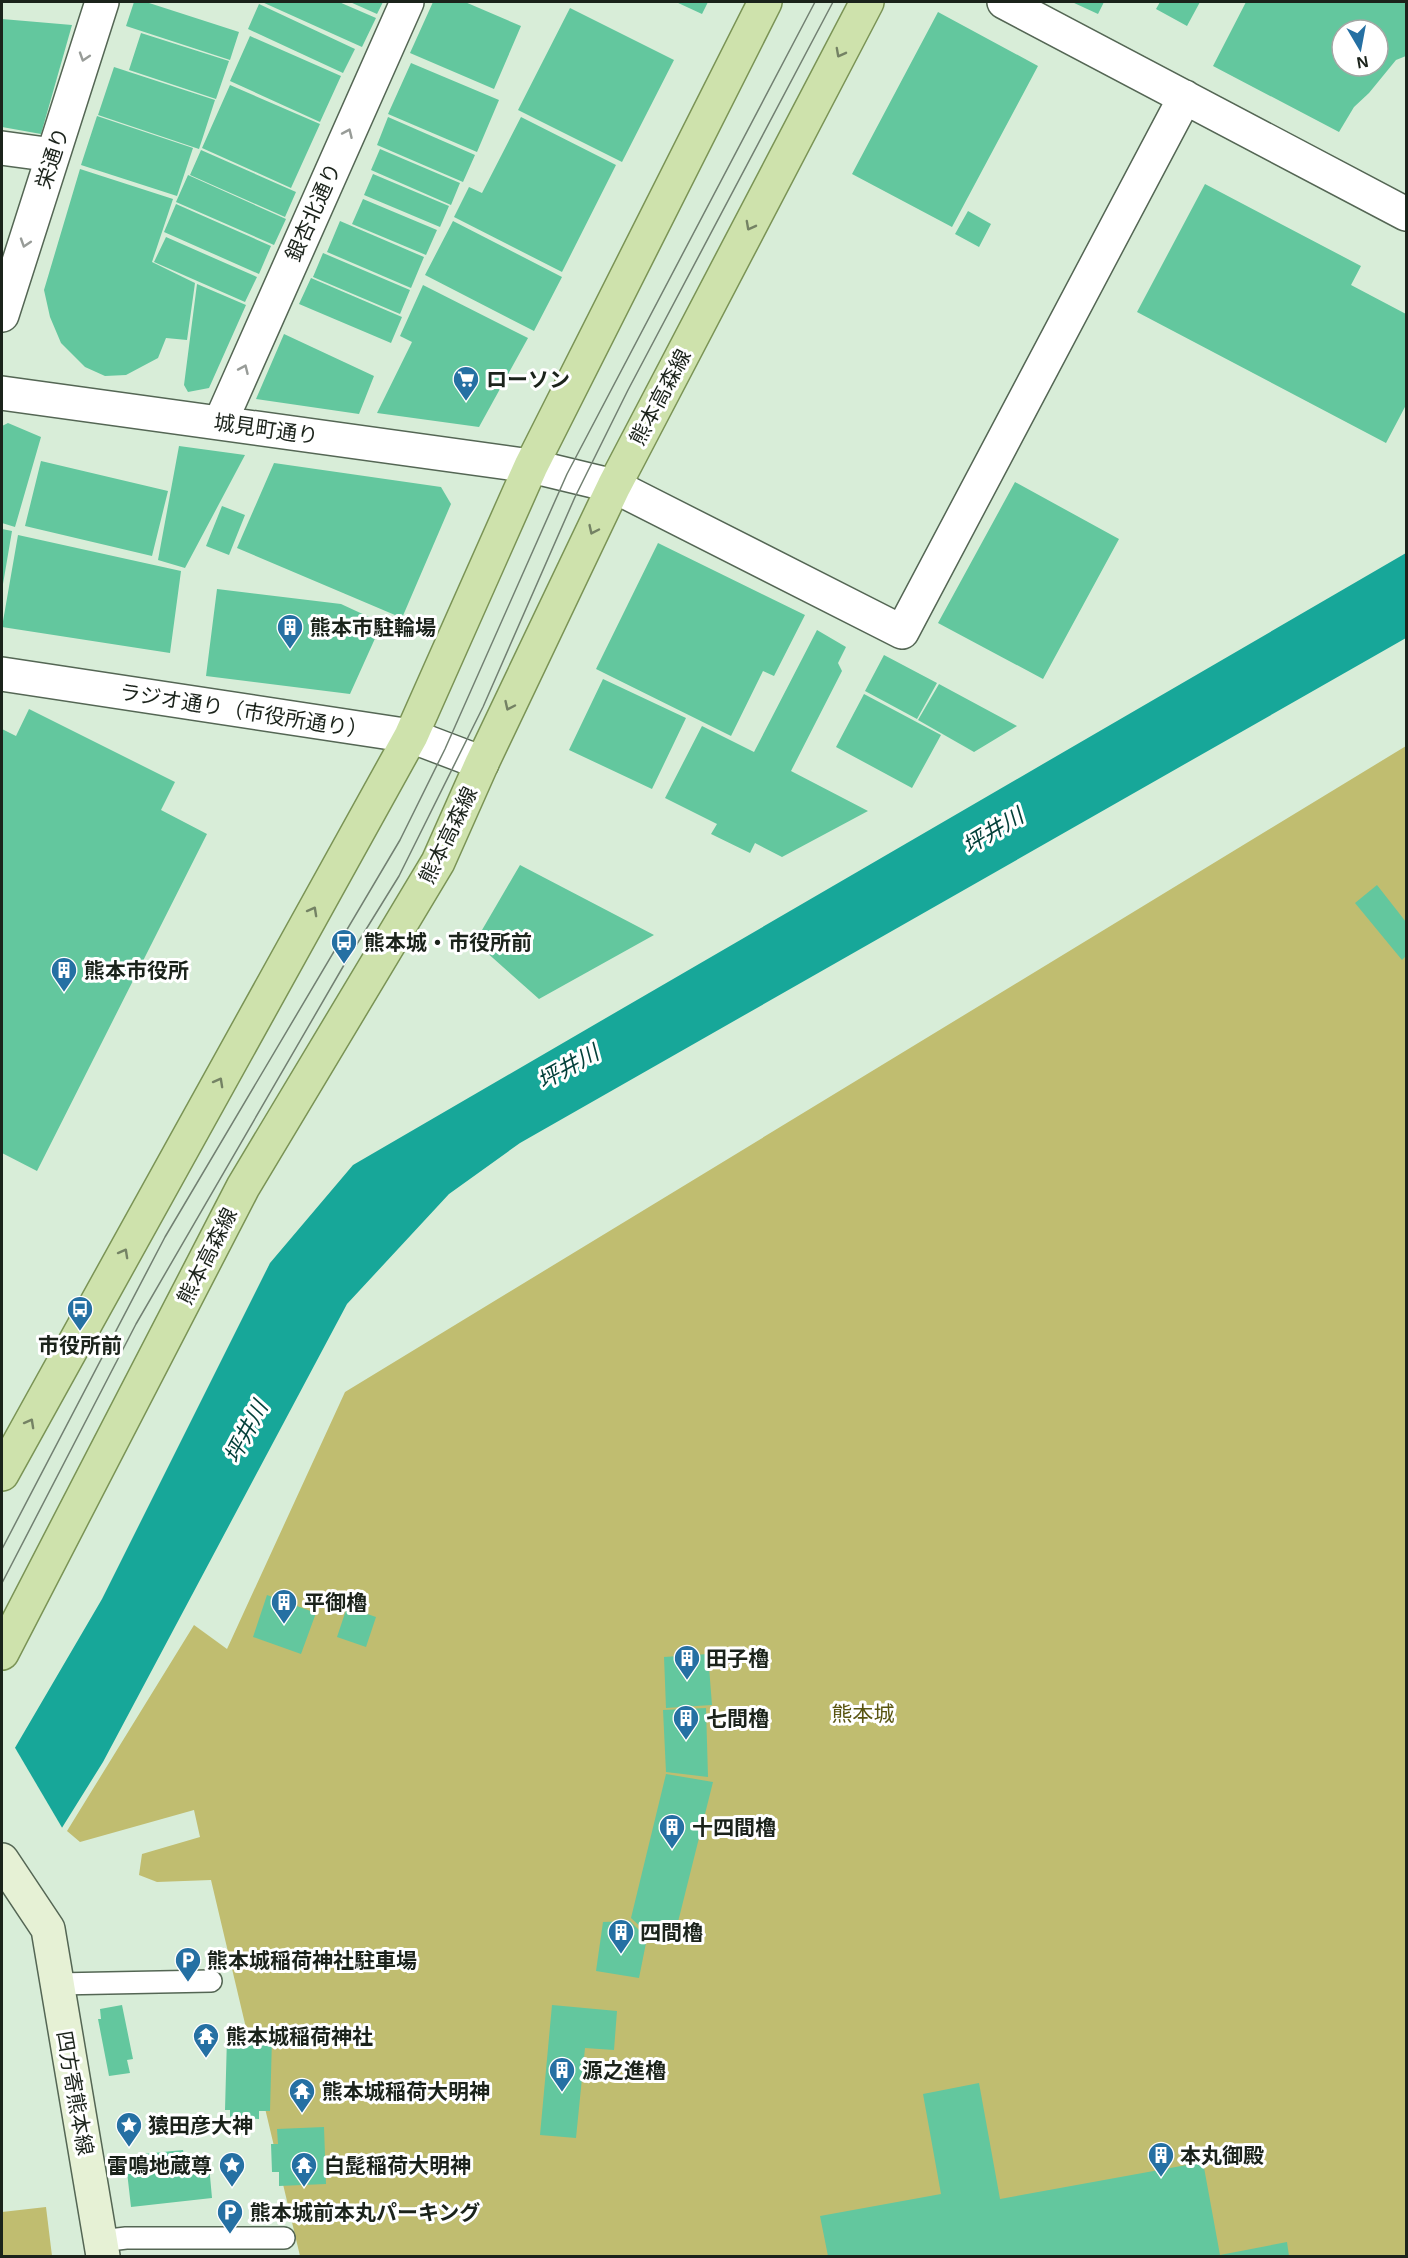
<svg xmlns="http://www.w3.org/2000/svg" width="1408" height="2258" viewBox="0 0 1408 2258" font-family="Helvetica,'Noto Sans JP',sans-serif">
  <rect width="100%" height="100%" fill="#d8edd8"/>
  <path fill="#c0bd70" d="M 1406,746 L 1406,2256 L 300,2256 L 211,1880 L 157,1882 L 139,1875 L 142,1854 L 200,1837 L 194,1810 L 80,1842 L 67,1831 L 194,1625 L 227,1649 L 345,1392 Z
    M 46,2207 L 52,2256 L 2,2256 L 2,2212 Z"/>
  <path fill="#17a799" d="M 1406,553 L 1406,638 L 520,1143 L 449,1194 L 347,1304 L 103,1762 L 2,1924 L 2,1770 L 102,1599 L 270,1263 L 353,1165 Z"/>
  <path fill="#d8edd8" d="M 14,1746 L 64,1831 L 2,1927 L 2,1764 Z"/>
  <path fill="#63c79e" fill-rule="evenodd" d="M 134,2 L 146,2 L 239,32 L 230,60 L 126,26 Z
    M 262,2 L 339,2 L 376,18 L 362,47 Z
    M 350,2 L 383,2 L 377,14 Z
    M 433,2 L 465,2 L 521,26 L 494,89 L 410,53 Z
    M 676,2 L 708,2 L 702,14 Z
    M 1072,2 L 1104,2 L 1098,14 Z
    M 1160,2 L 1200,2 L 1187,26 L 1156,9 Z
    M 1246,2 L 1406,2 L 1406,56 L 1396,60 L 1369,93 L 1354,107 L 1339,132 L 1213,66 ZM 1342,30 L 1378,30 L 1378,66 L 1342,66 Z
    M 259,4 L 355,49 L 343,73 L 248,29 Z
    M 570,8 L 674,60 L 622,162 L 518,110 Z
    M 938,12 L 1038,66 L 952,227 L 852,174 Z
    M 2,19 L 72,25 L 41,134 L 2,127 Z
    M 141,33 L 229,61 L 216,99 L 129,70 Z
    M 250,36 L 341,76 L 320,122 L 230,81 Z
    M 411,63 L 499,100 L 477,152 L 388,114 Z
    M 114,67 L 215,100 L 199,149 L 98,115 Z
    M 230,85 L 320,124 L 291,188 L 202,148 Z
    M 97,116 L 193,148 L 177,196 L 81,165 Z
    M 388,117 L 475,155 L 463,182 L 377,145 Z
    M 521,117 L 616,165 L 562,272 L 454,217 L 469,187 L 482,193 Z
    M 380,149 L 460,183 L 451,205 L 371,170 Z
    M 201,150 L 296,192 L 285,217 L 190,175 Z
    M 80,169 L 173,199 L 152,262 L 195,283 L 187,340 L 166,338 L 158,358 L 126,375 L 105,376 L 85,367 L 61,343 L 50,317 L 44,290 Z
    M 373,174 L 449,206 L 440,227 L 364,195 Z
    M 188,175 L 286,219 L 274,245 L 176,202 Z
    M 1205,184 L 1361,266 L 1351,285 L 1406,314 L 1406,405 L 1386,443 L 1137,312 Z
    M 363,199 L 437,230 L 426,255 L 352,224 Z
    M 176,204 L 271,246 L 259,274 L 164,232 Z
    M 968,211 L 991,224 L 979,247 L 955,234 Z
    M 340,221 L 424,257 L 411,288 L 327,252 Z
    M 453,221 L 562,277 L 534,331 L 425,275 Z
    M 166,237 L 257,277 L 245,302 L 154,262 Z
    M 323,253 L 410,290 L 400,314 L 313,277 Z
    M 311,278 L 402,317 L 391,343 L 299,304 Z
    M 197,284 L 246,305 L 209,388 L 188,392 L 184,385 Z
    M 423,285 L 528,338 L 479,427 L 377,413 L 412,342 L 400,336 Z
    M 284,334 L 374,376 L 359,414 L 256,399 Z
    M 8,423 L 41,437 L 15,527 L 2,523 L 2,426 Z
    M 179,446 L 245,455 L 185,568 L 158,560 Z
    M 41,461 L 168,491 L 152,556 L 25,526 Z
    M 274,463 L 441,487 L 451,504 L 402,618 L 237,548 Z
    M 1015,482 L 1119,539 L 1043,679 L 938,623 Z
    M 222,506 L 245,515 L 229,555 L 206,546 Z
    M 2,529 L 12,531 L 3,584 L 2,583 Z
    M 18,535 L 181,571 L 170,653 L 2,627 Z
    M 658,543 L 805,615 L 774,676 L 763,671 L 731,736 L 596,669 Z
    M 217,589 L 341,604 L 382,623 L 350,694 L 206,676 Z
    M 817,630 L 846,647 L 838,663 L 842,671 L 791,771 L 868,811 L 782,857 L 755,843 L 750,853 L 711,834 L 717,824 L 665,798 L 702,726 L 754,752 Z
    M 884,655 L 937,683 L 917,719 L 865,691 Z
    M 603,679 L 686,718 L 652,789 L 569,750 Z
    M 939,684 L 1017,726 L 974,752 L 918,720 Z
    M 864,694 L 941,735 L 912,788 L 836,747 Z
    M 29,709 L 175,782 L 161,810 L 207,834 L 37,1171 L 2,1153 L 2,729 L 16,736 Z
    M 520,865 L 633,924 L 654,935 L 539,999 L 475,942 Z
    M 1377,885 L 1406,922 L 1406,956 L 1402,960 L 1355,903 Z
    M 267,1595 L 316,1613 L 301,1654 L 253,1637 Z
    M 347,1607 L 376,1617 L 366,1647 L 337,1637 Z
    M 708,1654 L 712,1705 L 666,1708 L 664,1657 Z
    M 706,1708 L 708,1777 L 666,1772 L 663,1710 Z
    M 666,1774 L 713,1782 L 675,1934 L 646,1932 L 631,1918 Z
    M 630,1921 L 647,1938 L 639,1978 L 596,1971 L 603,1922 Z
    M 122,2005 L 133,2059 L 127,2060 L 130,2073 L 109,2076 L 98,2019 L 101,2019 L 100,2009 Z
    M 552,2005 L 617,2011 L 614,2050 L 585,2048 L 576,2138 L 540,2135 Z
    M 234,2029 L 260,2030 L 260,2038 L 272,2038 L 270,2111 L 259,2111 L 259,2119 L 230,2118 L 230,2110 L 225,2110 L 227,2037 L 233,2037 Z
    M 979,2083 L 1000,2199 L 1203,2162 L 1220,2255 L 1287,2242 L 1289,2256 L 828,2256 L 820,2216 L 941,2194 L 923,2094 Z
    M 324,2127 L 326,2184 L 279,2186 L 279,2172 L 272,2172 L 271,2144 L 278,2144 L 277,2129 Z
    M 183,2150 L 184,2156 L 208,2154 L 212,2198 L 131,2207 L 126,2163 L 134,2162 L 133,2155 Z"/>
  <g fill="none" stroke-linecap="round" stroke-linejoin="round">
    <g stroke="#546654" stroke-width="24">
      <path id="service" d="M 57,1984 L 211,1981
        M 101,2241 L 126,2238 L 284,2238"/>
    </g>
    <g stroke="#546654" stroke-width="36">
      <path id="minor" d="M 1004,2 L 1406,214
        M 2,148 L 53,155
        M 2,315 L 102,2
        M 2,393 L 531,466 L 614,486 L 902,632 L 1185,97
        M 220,423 L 407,2
        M 2,674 L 411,736 L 482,763"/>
    </g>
    <g stroke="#546654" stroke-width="36">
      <path id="secondary" d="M 2,1860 L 48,1929 L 103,2256"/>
    </g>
    <g stroke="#7a9355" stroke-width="36">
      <path id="primary" d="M 2,1474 L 411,736 L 531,466 L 765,2
        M 2,1653 L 243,1187 L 438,862 L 482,763 L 614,486 L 867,2"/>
    </g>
    <use href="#service" stroke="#fff" stroke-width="21"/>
    <use href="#minor" stroke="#fff" stroke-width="33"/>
    <use href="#secondary" stroke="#e6f1d5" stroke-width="33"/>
    <use href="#primary" stroke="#cee2ac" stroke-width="33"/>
    <path stroke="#728072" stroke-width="1.5" d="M 2,1549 L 165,1237 L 400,840 L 445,749 L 567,474 L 815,2
      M 2,1583 L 136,1324 L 344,965 L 399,876 L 483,707 L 575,497 L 628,390 L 833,2"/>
  </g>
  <defs><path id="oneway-chevron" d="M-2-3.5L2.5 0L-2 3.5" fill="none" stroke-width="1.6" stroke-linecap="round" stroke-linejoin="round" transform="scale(1.5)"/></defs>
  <g stroke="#748264">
    <use href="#oneway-chevron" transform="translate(840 53) rotate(118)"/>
    <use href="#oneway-chevron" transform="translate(750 226) rotate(118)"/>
    <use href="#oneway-chevron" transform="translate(593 530) rotate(115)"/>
    <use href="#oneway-chevron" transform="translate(509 706) rotate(115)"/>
    <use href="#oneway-chevron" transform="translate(313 911) rotate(-61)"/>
    <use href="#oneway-chevron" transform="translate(219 1082) rotate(-61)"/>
    <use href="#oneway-chevron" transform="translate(124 1253) rotate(-61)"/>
    <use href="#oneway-chevron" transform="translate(30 1423) rotate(-61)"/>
  </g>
  <g stroke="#989c98">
    <use href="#oneway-chevron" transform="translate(84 57) rotate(108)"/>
    <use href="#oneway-chevron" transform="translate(348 133) rotate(-66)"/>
    <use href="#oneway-chevron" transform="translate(25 243) rotate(108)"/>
    <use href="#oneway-chevron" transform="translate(244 369) rotate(-66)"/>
  </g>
  <defs>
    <g id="supermarket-pin" transform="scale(1.35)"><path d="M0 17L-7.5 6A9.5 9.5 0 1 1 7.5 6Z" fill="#2570a3" stroke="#fff"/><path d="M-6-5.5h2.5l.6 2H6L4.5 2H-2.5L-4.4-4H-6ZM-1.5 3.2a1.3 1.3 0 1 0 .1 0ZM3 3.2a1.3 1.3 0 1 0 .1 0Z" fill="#fff"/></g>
    <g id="building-pin" transform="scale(1.35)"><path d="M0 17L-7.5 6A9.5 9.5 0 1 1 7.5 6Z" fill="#2570a3" stroke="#fff"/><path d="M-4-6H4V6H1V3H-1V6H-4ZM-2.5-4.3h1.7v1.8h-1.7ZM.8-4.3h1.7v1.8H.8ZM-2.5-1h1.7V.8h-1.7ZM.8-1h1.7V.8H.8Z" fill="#fff"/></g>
    <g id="bus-pin" transform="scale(1.35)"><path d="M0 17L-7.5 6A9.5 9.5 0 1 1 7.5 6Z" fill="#2570a3" stroke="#fff"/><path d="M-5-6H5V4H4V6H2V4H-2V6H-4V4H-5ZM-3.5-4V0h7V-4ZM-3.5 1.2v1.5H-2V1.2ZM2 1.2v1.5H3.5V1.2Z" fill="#fff"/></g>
    <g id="parking-pin" transform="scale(1.35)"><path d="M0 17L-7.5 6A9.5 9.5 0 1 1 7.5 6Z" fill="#2570a3" stroke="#fff"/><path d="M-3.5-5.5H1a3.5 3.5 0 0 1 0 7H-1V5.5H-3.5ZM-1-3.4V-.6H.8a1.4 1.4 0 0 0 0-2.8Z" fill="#fff"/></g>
    <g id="temple-pin" transform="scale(1.35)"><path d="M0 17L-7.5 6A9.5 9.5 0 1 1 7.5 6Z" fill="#2570a3" stroke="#fff"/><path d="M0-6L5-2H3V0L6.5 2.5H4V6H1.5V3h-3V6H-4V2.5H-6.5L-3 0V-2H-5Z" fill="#fff"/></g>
    <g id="sight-pin" transform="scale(1.35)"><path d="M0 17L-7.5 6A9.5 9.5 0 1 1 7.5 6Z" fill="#2570a3" stroke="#fff"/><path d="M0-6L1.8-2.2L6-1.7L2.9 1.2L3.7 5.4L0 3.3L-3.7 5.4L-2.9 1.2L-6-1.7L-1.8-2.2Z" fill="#fff"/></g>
  </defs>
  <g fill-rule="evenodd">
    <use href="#supermarket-pin" x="466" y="379"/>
    <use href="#building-pin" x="290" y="627"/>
    <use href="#bus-pin" x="344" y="942"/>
    <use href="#building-pin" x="64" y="970"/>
    <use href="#bus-pin" x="80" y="1309"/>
    <use href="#building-pin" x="284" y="1602"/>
    <use href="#building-pin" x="687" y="1658"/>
    <use href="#building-pin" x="686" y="1718"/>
    <use href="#building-pin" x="672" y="1827"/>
    <use href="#building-pin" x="621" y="1932"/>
    <use href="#parking-pin" x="188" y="1960"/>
    <use href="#temple-pin" x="206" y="2036"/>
    <use href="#building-pin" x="562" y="2070"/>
    <use href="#temple-pin" x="302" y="2091"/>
    <use href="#sight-pin" x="129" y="2125"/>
    <use href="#building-pin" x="1161" y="2155"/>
    <use href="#sight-pin" x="232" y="2165"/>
    <use href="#temple-pin" x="304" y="2165"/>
    <use href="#parking-pin" x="230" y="2212"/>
  </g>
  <g text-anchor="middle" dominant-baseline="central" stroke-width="6" stroke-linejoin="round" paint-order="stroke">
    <g font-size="21" fill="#1b231b" stroke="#fff">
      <text transform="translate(52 158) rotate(-72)">栄通り</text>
      <text transform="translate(313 212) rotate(-66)">銀杏北通り</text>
      <text transform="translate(660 397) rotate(-62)">熊本高森線</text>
      <text transform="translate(266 429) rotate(8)">城見町通り</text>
      <text transform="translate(244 711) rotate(9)">ラジオ通り（市役所通り）</text>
      <text transform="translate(448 835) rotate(-64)">熊本高森線</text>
      <text transform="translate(207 1256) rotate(-63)">熊本高森線</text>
      <text transform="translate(75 2093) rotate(80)">四方寄熊本線</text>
    </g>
    <g font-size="21" font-weight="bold" fill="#1b231b" stroke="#fff" text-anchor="start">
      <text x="486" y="379">ローソン</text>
      <text x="310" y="627">熊本市駐輪場</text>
      <text x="364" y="942">熊本城・市役所前</text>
      <text x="84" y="970">熊本市役所</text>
      <text x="80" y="1345" text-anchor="middle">市役所前</text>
      <text x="304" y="1602">平御櫓</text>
      <text x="706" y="1658">田子櫓</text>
      <text x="706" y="1718">七間櫓</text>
      <text x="692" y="1827">十四間櫓</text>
      <text x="640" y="1932">四間櫓</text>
      <text x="207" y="1960">熊本城稲荷神社駐車場</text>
      <text x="226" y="2036">熊本城稲荷神社</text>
      <text x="582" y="2070">源之進櫓</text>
      <text x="322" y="2091">熊本城稲荷大明神</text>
      <text x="148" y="2125">猿田彦大神</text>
      <text x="1180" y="2155">本丸御殿</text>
      <text x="212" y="2165" text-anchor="end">雷鳴地蔵尊</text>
      <text x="324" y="2165">白髭稲荷大明神</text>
      <text x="250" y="2212">熊本城前本丸パーキング</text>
    </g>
    <g font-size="21" fill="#595511" stroke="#fff">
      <text x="863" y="1713">熊本城</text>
    </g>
    <g font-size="22" font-style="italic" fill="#04403a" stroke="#fff">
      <text transform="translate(993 831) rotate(-31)">坪井川</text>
      <text transform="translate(568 1067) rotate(-29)">坪井川</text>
      <text transform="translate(246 1432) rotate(-62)">坪井川</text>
    </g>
  </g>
  <rect width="1408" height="2258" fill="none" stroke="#1b231b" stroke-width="6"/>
  <g transform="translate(1360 48) rotate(170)"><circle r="28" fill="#ffffff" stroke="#a4a7a4" stroke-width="1.5"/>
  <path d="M0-4.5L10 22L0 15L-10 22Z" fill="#2570a3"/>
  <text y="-9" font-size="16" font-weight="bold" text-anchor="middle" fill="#1b231b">N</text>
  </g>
</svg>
